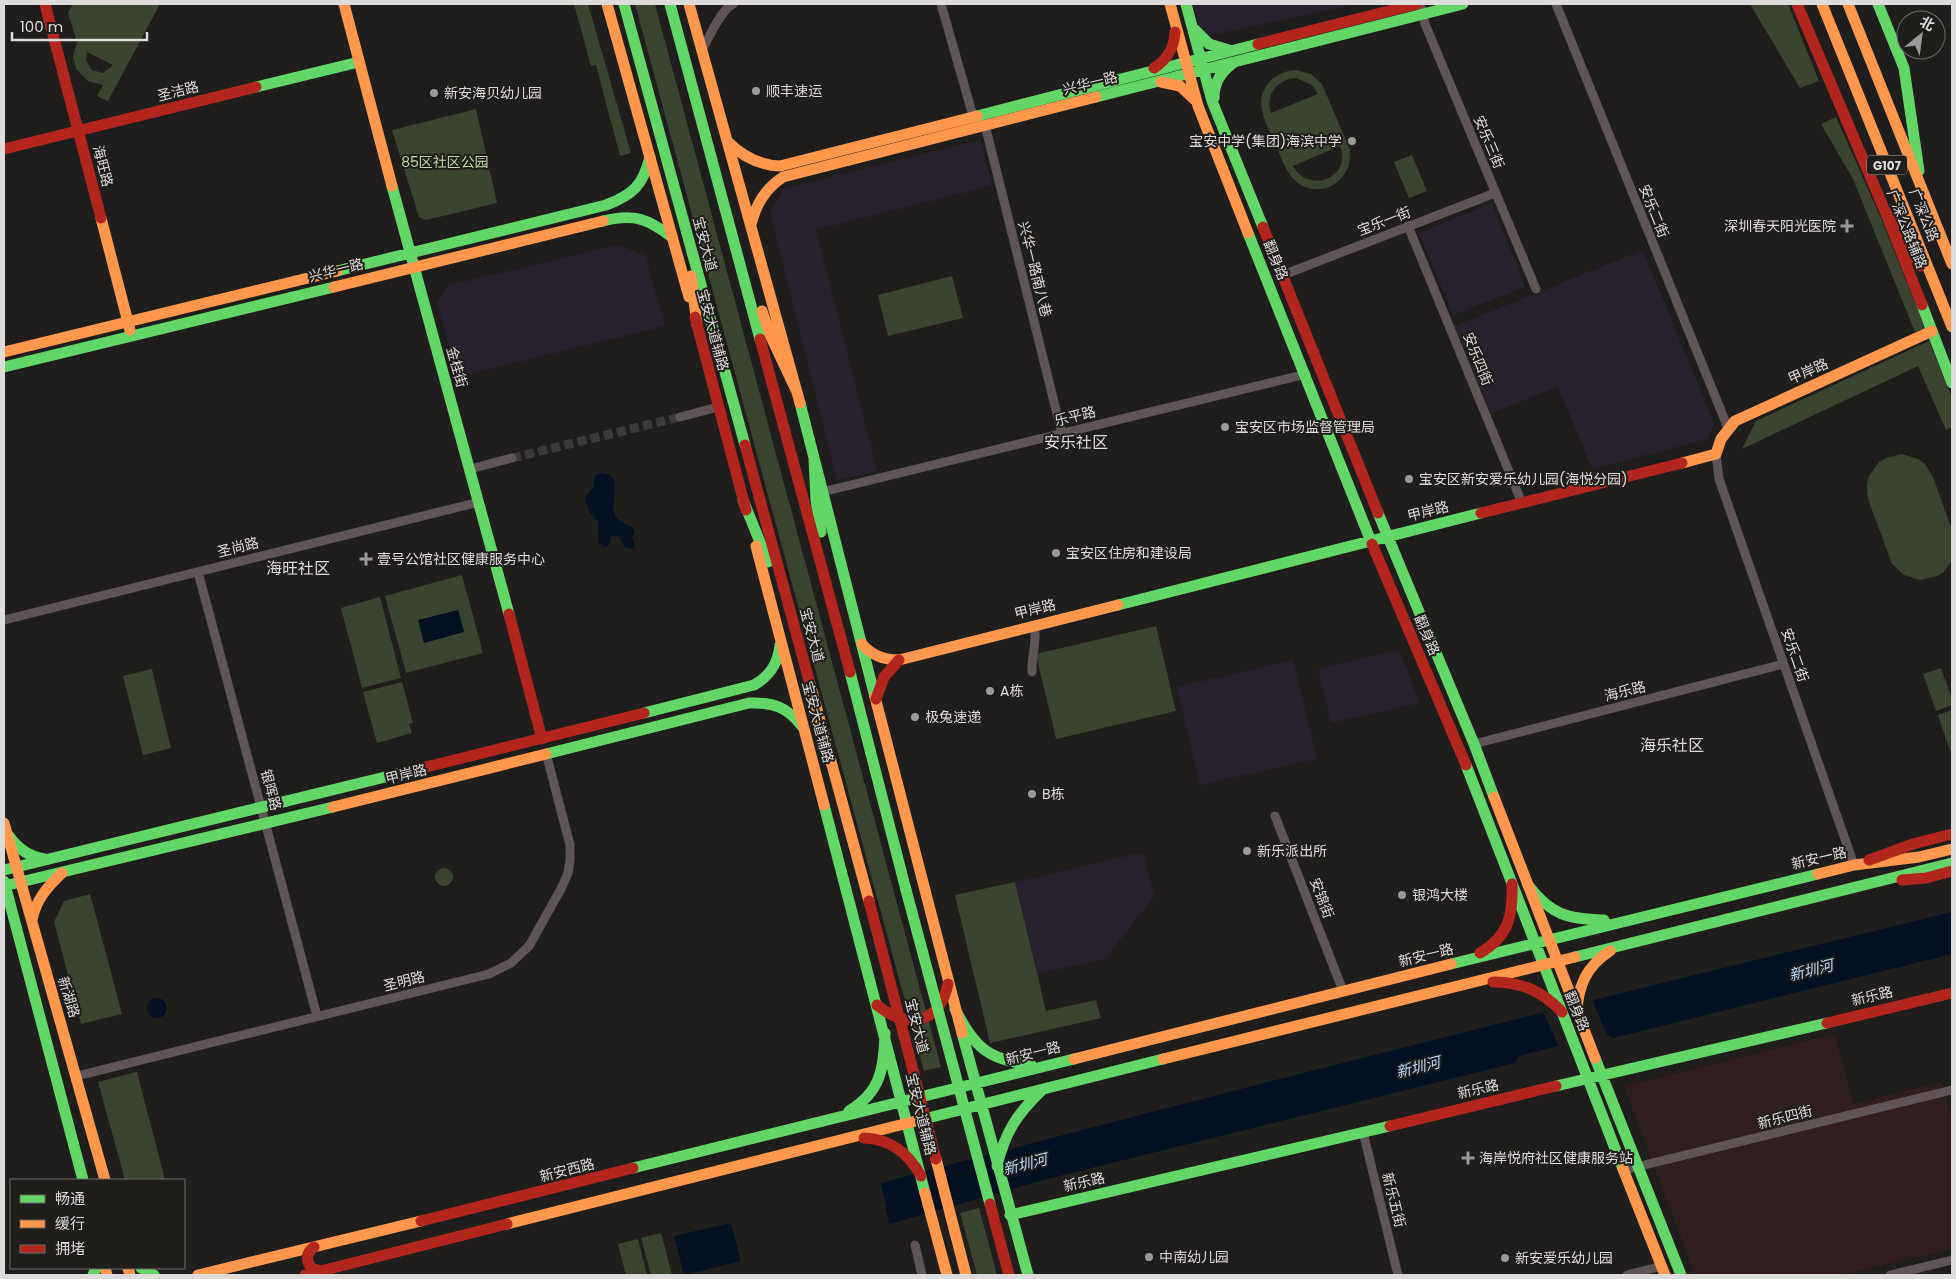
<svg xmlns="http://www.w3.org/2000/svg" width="1956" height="1279" viewBox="0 0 1956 1279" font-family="Poppins,'Noto Sans SC',sans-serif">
  <rect width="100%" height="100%" fill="#1f1e1c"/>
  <path fill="#28212e" d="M 1193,4 L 1358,4 L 1202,37 Z
    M 980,140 L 992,186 L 816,230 L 877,471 L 837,480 L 770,212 L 784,188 Z
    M 1492,203 L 1525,287 L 1453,315 L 1419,233 Z
    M 618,245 L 645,255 L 665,326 L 458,377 L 437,303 L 449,285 Z
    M 1643,250 L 1714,423 L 1708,439 L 1592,469 L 1558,387 L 1491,413 L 1455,326 Z
    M 1399,650 L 1420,703 L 1331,723 L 1318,669 Z
    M 1293,660 L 1317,759 L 1200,785 L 1177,687 Z
    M 1143,852 L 1154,897 L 1105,959 L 1037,974 L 1015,882 Z"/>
  <path fill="#2f1f1f" d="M 1835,1034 L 1853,1104 L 1942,1082 L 1952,1119 L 1952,1249 L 1842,1275 L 1695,1275 L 1624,1086 Z"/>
  <path fill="#3b4430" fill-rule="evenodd" d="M 73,4 L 160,4 L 108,101 L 97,96 L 103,85 L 88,81 L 76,69 L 73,57 L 77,42 L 68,13 ZM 87,52 L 113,65 L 112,66 L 103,73 L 92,70 L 86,61 Z
    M 574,4 L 588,4 L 631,153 L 620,156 L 596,65 L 591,66 Z
    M 635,4 L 655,4 L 941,1067 L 924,1071 Z
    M 1750,4 L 1788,4 L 1819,81 L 1800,88 Z
    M 1296,70 L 1311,74 L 1322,84 L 1350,150 C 1351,163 1347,175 1336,183 C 1331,187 1324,189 1318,189 C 1291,190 1283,163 1275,142 C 1270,132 1264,121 1262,110 C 1257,88 1275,71 1296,70 ZM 1296,78 L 1312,85 L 1318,94 L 1271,113 C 1265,95 1277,79 1296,78 ZM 1340,146 C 1352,177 1310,195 1293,166 Z
    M 476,109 L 497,203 L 426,220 L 419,217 L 392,130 Z
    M 1836,117 L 1880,216 L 1925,328 L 1915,332 L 1853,179 L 1821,124 Z
    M 1412,155 L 1427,191 L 1409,198 L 1394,162 Z
    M 952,276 L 963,318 L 888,336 L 878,295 Z
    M 1929,341 L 1952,398 L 1952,427 L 1946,430 L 1918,366 L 1742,449 L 1756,421 Z
    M 1902,454 L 1918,459 L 1925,464 L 1933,477 L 1952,530 L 1952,560 L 1944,572 L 1937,576 L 1920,580 L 1904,575 L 1892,564 L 1868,499 L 1867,484 L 1869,476 L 1879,462 L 1886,458 Z
    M 462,575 L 483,653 L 406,673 L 385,596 Z
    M 380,597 L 401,678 L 362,688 L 341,608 Z
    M 1156,626 L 1176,711 L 1056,739 L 1036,654 Z
    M 1941,668 L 1952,699 L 1952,705 L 1936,711 L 1923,674 Z
    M 152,669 L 171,748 L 143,755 L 123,676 Z
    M 402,682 L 413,723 L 409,724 L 412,733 L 377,743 L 363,692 Z
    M 1952,710 L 1952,751 L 1950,751 L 1938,715 Z
    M435 877a9 9 0 1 1 18 0a9 9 0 1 1-18 0Z
    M 1015,882 L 1046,1011 L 1096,1000 L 1101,1018 L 990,1043 L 955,895 Z
    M 90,894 L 122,1014 L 81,1024 L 54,922 L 64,901 Z
    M 136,1072 L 137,1072 L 165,1180 L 125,1180 L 98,1082 Z
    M 979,1208 L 997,1275 L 977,1275 L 960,1213 Z
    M 661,1233 L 672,1275 L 651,1275 L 641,1238 Z
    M 638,1239 L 647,1275 L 626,1275 L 618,1244 Z"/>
  <path fill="#051121" d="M 599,473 C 629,474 606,501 616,517 C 621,524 629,524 635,530 L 632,538 L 635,546 L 633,549 L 625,548 L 619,537 L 615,535 L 611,537 L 610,544 L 606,547 L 599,543 L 598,522 L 589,511 L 585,501 L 586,496 L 594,486 L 594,477 Z
    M 458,610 L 464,632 L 424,643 L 418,620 Z
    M 1952,912 L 1952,954 L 1613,1038 L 1605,1034 L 1519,1056 L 1515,1063 L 1043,1180 L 889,1224 L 881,1183 C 1237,1088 1594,999 1952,912 Z
    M147 1008a10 10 0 1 1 20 0a10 10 0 1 1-20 0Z
    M 731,1223 L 741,1261 L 684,1275 L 674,1236 Z"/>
  <path fill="#1f1e1c" d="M 1592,1000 L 1609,1039 L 1605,1037 L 1560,1048 L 1543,1012 Z"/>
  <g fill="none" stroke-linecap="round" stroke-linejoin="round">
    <path stroke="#3c3a38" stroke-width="9" stroke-dasharray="9 4.5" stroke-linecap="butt" d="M 512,458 L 680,417"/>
    <path stroke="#605556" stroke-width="9" d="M 941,4 L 973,116 L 985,125 L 1062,434
      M 1556,4 L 1728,428
      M 1422,9 L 1425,24 L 1536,289
      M 702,50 C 709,38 721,9 733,4
      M 1408,226 L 1522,503
      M 1283,275 L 1495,193
      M 680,417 L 718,407
      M 1716,454 L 1719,479 L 1854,865
      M 470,469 L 512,458
      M 822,492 L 1306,374
      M 198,572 L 317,1016
      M 4,620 L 479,502
      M 1032,672 C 1031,656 1038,641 1034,625
      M 1474,744 L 1783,664
      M 1275,816 L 1343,991
      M 77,1076 L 489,974 L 511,963 L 529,946 L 562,887 L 568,873 L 570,860 L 570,845 L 546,753
      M 1363,1132 L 1398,1275
      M 1624,1170 L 1952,1090
      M 915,1245 L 922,1275
      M 1627,1275 L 1662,1266
      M 1890,1275 L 1952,1260"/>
    <path stroke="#63d668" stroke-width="11" d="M 624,4 L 745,445
      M 670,4 L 760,339
      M 1186,4 L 1212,101 L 1263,227
      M 1878,4 L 1904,68 L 1919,171
      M 1194,29 L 1209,44 L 1229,50
      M 256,87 L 359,62
      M 1096,97 L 1463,4
      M 1214,98 C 1214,82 1221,72 1233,63
      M 977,116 L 1258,44
      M 392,186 L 509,614
      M 603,221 C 634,213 648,219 672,237
      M 1248,233 L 1372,544
      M 337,271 L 606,205 C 633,195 643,185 650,157
      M 1922,305 L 1952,383
      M 4,367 L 334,287
      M 800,403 L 875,697
      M 814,459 L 816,500 L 821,532
      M 743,500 L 768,562
      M 1378,513 L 1474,744 L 1494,797
      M 1118,605 L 1481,513
      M 850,672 L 906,890
      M 644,713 L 754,685 C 770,676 778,664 780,645
      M 546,754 L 749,703 C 773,702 787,707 802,726
      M 1466,765 L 1623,1169
      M 824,805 L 925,1193
      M 9,836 C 18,849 29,857 45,859
      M 4,870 L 418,769
      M 4,881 L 83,1180
      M 1528,885 C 1551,915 1567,919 1604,920
      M 4,886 L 333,807
      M 1575,957 L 1952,863
      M 1451,964 L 1818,874
      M 955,1009 C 974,1047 988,1060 1031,1065
      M 962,1033 L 1028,1275
      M 1595,1058 L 1681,1275
      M 1556,1086 L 1827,1023
      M 849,1111 C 881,1092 884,1068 885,1033
      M 916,1121 L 1163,1059
      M 997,1166 C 1005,1132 1017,1114 1042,1090
      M 633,1168 L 1074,1059
      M 1010,1215 L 1390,1126
      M 141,1268 L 154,1275
      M 93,1275 L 96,1268"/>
    <path stroke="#ff974d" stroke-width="11" d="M 344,4 L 392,186
      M 607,4 L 689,297
      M 689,4 L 800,403
      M 1170,4 L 1198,106 L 1248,233
      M 1822,4 L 1952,327
      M 1848,4 L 1952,264
      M 1161,82 L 1180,86 L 1195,100
      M 728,142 C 743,157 759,165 780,166 L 977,116
      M 101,218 L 130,330
      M 751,225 C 756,204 765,189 783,177 L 1096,97
      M 691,276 L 697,325
      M 334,287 L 603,221
      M 762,311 L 771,337 L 796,390
      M 4,352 L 337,271
      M 1682,463 L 1716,454 L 1721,439 L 1735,421 L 1932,331
      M 756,546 L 824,805
      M 862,644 C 872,656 884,660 899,660 L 1118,605
      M 810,684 L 869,901
      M 875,697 L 962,1033
      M 1494,797 L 1595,1058
      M 333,807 L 546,754
      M 4,823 L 105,1180
      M 1818,874 L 1854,865 L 1919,857 L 1952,849
      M 32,920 C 36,900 47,887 62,873
      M 1577,1012 C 1578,985 1587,966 1610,951
      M 1074,1059 L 1451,964
      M 1163,1059 L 1575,957
      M 1623,1169 L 1665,1275
      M 925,1193 L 947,1275
      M 507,1224 L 916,1121
      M 105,1268 L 107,1275
      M 128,1268 L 130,1275
      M 198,1275 L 421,1221"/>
    <path stroke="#b3261e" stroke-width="11" d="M 45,4 L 101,218
      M 1797,4 L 1885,211 L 1922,305
      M 1258,44 L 1417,4
      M 1154,68 C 1168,59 1174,48 1175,32
      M 4,149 L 256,87
      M 1885,211 L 1920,266
      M 1263,227 L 1378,513
      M 695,317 L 746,510
      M 760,339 L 850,672
      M 745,445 L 810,684
      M 1481,513 L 1682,463
      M 1372,544 L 1466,765
      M 509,614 L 542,739
      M 876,699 L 884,677 L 899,660
      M 418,769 L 644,713
      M 1869,860 L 1913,844 L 1952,834
      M 1902,880 L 1926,878 L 1952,871
      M 1480,953 C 1509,936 1513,916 1512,884
      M 1493,982 C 1522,982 1542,991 1562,1012
      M 877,1005 C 907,1030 939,1024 948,984
      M 1827,1023 L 1952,993
      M 1390,1126 L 1556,1086
      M 864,1138 C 891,1139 908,1153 921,1176
      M 421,1221 L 633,1168
      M 314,1247 C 306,1253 306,1260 311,1268 L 321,1271
      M 305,1275 L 507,1224"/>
    <path stroke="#63d668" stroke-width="11" d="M 906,890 L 990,1204"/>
    <path stroke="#ff974d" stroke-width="11" d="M 936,1159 L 966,1275"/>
    <path stroke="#b3261e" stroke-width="11" d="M 869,901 L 936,1159
      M 990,1204 L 1009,1275"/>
  </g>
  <g fill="#9b9a98" stroke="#201e1b" stroke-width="2">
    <circle cx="756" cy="91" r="5"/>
    <circle cx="434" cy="93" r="5"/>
    <circle cx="1352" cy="141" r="5"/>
    <path d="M1844.5 218.5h5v5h5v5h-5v5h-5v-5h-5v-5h5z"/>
    <circle cx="1225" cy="427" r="5"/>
    <circle cx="1409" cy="479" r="5"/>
    <circle cx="1056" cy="553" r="5"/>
    <path d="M363.5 551.5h5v5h5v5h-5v5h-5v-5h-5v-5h5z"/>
    <circle cx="990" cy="691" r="5"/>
    <circle cx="915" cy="717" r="5"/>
    <circle cx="1032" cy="794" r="5"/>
    <circle cx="1247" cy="851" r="5"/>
    <circle cx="1402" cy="895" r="5"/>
    <path d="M1465.5 1150.5h5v5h5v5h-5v5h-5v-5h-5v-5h5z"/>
    <circle cx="1149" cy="1257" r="5"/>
    <circle cx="1505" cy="1258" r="5"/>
  </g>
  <g text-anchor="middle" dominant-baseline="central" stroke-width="4" stroke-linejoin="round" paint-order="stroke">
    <rect fill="#201e1b" stroke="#a5a3a1" stroke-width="1" x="1867" y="155.5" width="40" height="19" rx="4"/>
    <g font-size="12" font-weight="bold" fill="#dedcda">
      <text x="1887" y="165">G107</text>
    </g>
    <g font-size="14" fill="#dedcda" stroke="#201e1b">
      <text transform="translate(1090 83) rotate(-14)">兴华一路</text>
      <text transform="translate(178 91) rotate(-14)">圣洁路</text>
      <text transform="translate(1489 142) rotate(67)">安乐三街</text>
      <text transform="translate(103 166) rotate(76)">海旺路</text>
      <text transform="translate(1654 211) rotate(68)">安乐二街</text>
      <text transform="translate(1924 215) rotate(68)">广深公路</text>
      <text transform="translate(1384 221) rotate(-21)">宝乐一街</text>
      <text transform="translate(1907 229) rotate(68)">广深公路辅路</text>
      <text transform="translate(705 244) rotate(75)">宝安大道</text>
      <text transform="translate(1276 260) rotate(68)">翻身路</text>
      <text transform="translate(1035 269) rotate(76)">兴华一路南八巷</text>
      <text transform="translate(336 270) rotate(-14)">兴华一路</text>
      <text transform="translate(713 330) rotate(75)">宝安大道辅路</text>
      <text transform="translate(1478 359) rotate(68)">安乐四街</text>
      <text transform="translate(457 367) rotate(74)">金桂街</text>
      <text transform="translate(1808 371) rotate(-24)">甲岸路</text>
      <text transform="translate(1075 416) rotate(-14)">乐平路</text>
      <text transform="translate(1428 511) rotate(-14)">甲岸路</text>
      <text transform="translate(238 547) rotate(-14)">圣尚路</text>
      <text transform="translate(1035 609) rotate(-14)">甲岸路</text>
      <text transform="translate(812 635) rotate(75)">宝安大道</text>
      <text transform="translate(1427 635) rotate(67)">翻身路</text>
      <text transform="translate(1795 655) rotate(71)">安乐二街</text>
      <text transform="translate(1625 691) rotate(-14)">海乐路</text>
      <text transform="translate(818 722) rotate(75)">宝安大道辅路</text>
      <text transform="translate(406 774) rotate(-14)">甲岸路</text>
      <text transform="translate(271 790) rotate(75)">银晖路</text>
      <text transform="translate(1819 858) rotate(-13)">新安一路</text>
      <text transform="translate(1322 898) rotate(69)">安锦街</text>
      <text transform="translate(1426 955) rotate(-14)">新安一路</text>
      <text transform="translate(404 981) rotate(-14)">圣明路</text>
      <text transform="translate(1872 996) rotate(-13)">新乐路</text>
      <text transform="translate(69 997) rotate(73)">新湖路</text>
      <text transform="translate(1577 1011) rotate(68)">翻身路</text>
      <text transform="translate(917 1026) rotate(76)">宝安大道</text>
      <text transform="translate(1033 1053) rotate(-14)">新安一路</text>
      <text transform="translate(1478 1089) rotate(-13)">新乐路</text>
      <text transform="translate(921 1114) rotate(76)">宝安大道辅路</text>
      <text transform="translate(1785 1117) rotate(-14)">新乐四街</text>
      <text transform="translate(567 1170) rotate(-14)">新安西路</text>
      <text transform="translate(1084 1182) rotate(-13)">新乐路</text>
      <text transform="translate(1394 1200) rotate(76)">新乐五街</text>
    </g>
    <g font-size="14" fill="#dedcda" stroke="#201e1b" text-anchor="start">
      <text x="766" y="91">顺丰速运</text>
      <text x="444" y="93">新安海贝幼儿园</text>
      <text x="1342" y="141" text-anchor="end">宝安中学(集团)海滨中学</text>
      <text x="1836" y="226" text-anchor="end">深圳春天阳光医院</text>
      <text x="1235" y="427">宝安区市场监督管理局</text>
      <text x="1419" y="479">宝安区新安爱乐幼儿园(海悦分园)</text>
      <text x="1066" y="553">宝安区住房和建设局</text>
      <text x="377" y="559">壹号公馆社区健康服务中心</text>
      <text x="1000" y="691">A栋</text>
      <text x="925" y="717">极兔速递</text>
      <text x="1042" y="794">B栋</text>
      <text x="1257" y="851">新乐派出所</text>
      <text x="1412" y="895">银鸿大楼</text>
      <text x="1479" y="1158">海岸悦府社区健康服务站</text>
      <text x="1159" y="1257">中南幼儿园</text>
      <text x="1515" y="1258">新安爱乐幼儿园</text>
    </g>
    <g font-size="14" fill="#bed6a4" stroke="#201e1b">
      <text x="445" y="162">85区社区公园</text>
    </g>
    <g font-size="15" font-style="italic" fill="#b6d5f7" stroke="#201e1b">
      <text transform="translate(1811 970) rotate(-14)">新圳河</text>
      <text transform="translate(1418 1067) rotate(-14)">新圳河</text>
      <text transform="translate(1025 1164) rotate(-14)">新圳河</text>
    </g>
    <g font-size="16" fill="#dedcda" stroke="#201e1b">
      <text x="1076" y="442">安乐社区</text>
      <text x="298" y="568">海旺社区</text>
      <text x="1672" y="745">海乐社区</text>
    </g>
  </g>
  <rect width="1956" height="1279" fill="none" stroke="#dedcda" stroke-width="10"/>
  <rect x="10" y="1179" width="175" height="90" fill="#201e1b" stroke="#6c6a67"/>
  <rect x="20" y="1195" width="25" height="8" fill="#63d668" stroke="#6c6a67"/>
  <text x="55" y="1204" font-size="15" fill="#dedcda">畅通</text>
  <rect x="20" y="1220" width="25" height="8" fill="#ff974d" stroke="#6c6a67"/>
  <text x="55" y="1229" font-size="15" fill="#dedcda">缓行</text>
  <rect x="20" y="1245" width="25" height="8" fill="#b3261e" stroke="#6c6a67"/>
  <text x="55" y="1254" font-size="15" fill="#dedcda">拥堵</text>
  <g transform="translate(1921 35) rotate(29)"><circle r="24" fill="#201e1b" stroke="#6c6a67"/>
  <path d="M0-4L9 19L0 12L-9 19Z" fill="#9b9a98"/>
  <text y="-8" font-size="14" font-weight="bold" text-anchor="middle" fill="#dedcda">北</text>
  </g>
  <path d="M12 32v8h135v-8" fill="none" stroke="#dedcda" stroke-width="2.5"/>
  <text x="20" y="32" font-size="15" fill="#dedcda" stroke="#201e1b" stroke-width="4" paint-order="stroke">100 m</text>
</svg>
